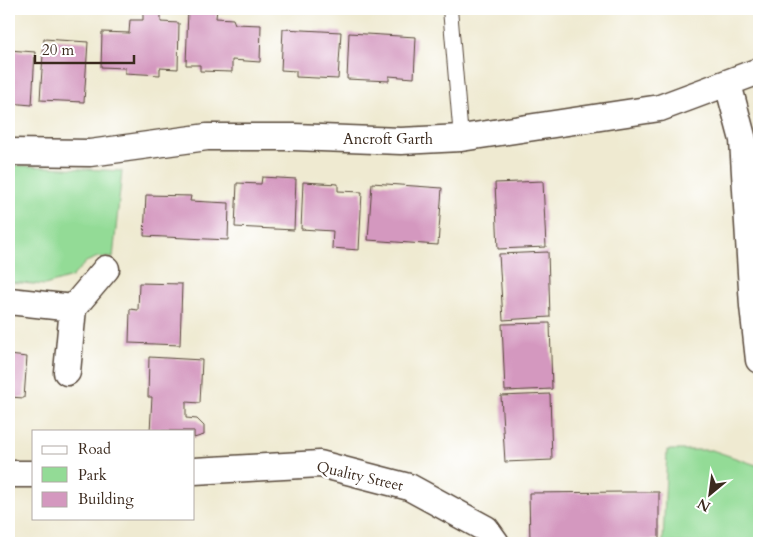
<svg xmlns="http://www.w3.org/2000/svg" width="768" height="552" viewBox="0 0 768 552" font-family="Cardo,serif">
  <rect width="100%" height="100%" fill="#fff"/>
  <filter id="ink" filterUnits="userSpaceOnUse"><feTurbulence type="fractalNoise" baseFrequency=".02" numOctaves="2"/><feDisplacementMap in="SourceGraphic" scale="10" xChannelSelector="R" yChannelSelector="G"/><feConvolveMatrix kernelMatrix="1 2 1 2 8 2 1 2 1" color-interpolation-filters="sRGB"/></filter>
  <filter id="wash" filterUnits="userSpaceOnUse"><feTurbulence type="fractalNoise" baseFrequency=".0096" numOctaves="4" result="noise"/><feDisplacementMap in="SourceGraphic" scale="20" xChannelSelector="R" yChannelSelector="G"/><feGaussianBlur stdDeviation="1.12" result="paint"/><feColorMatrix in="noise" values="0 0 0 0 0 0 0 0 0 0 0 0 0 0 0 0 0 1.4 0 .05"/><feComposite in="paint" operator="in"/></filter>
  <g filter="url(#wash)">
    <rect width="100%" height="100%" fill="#efead1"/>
    <path fill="#93db96" stroke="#67825a" d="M 9,165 L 122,171 L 113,258 L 98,257 L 86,262 L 72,277 L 45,285 L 9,282 Z
      M 667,450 L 712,450 L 759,466 L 759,543 L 663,543 Z"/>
    <g id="blocks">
      <path fill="#d498bf" d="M 143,9 L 161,9 L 161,22 L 179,23 L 178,69 L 160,68 L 160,75 L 125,73 L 125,68 L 101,67 L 102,32 L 129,33 L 130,20 L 143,20 Z
        M 188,9 L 217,9 L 216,18 L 233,19 L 235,24 L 261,25 L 260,62 L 232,60 L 232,72 L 200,71 L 200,65 L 186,65 Z
        M 283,29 L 341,32 L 338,79 L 296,77 L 296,71 L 281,70 Z
        M 349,33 L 416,37 L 414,78 L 389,76 L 389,81 L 347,79 Z
        M 44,39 L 88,42 L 84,102 L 40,100 Z
        M 9,50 L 35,52 L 32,105 L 9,103 Z
        M 262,177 L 296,179 L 294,230 L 235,227 L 237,183 L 261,184 Z
        M 543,181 L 546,247 L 498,249 L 495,183 Z
        M 303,182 L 338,184 L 338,191 L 362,192 L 359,250 L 332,248 L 333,231 L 301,229 Z
        M 372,183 L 442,188 L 438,245 L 368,240 Z
        M 146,195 L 191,196 L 190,201 L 229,203 L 228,240 L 144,236 Z
        M 548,252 L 550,317 L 503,320 L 499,254 Z
        M 139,283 L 182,284 L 180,345 L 129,343 L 130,309 L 138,310 Z
        M 550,323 L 552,389 L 505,391 L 502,324 Z
        M 9,355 L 27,357 L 24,398 L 9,397 Z
        M 149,357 L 202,360 L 200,403 L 186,402 L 186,418 L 197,419 L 204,426 L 204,435 L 194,438 L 194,431 L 150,431 L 152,397 L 148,397 Z
        M 550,394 L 552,460 L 505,462 L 501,396 Z
        M 624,492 L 659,492 L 659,540 L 530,541 L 529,493 Z"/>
    </g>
  </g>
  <g filter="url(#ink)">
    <use href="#blocks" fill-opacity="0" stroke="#564739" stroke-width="1"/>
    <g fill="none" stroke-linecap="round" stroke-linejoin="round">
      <g stroke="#564739" stroke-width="16">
        <path id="service" d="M 450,9 L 461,138"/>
      </g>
      <g stroke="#564739" stroke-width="29">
        <path id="minor" d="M 728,84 L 743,140 L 753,306 L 759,360
          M 9,152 L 90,153 L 207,137 L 294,137 L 401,141 L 461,138 L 660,108 L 759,71
          M 9,301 L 73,308
          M 67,372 L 73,308 L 106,269
          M 194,471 L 320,464 L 409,487 L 486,529 L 496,543
          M 9,474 L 34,474"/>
      </g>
      <use href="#service" stroke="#fff" stroke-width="14"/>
      <use href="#minor" stroke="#fff" stroke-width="26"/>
    </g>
  </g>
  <g text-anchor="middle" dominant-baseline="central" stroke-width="5" stroke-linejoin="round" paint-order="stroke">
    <g font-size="15" fill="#3b2a1e" stroke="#fff">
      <text x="388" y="139">Ancroft Garth</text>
      <text transform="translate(360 476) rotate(13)">Quality Street</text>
    </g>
  </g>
  <rect width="768" height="552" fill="none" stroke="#fff" stroke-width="30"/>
  <rect x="32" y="430" width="162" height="90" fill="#ffffff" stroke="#b1aaa5"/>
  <rect x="42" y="446" width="25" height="8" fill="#ffffff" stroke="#b1aaa5"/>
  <text x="78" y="454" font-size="15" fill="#3b2a1e">Road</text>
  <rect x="42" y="467" width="25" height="15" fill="#93db96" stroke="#b1aaa5"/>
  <text x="78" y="480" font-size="15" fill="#3b2a1e">Park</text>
  <rect x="42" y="492" width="25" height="15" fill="#d498bf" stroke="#b1aaa5"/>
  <text x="78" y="504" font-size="15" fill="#3b2a1e">Building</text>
  <g transform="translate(710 494) rotate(209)" stroke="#ffffff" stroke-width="4" paint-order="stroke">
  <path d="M0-4L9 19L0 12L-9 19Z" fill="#3b2a1e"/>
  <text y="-8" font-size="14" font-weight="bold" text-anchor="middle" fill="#3b2a1e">N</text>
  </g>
  <path d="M35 55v8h99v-8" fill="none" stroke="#3b2a1e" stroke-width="2.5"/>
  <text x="42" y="55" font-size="15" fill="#3b2a1e" stroke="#ffffff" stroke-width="4" paint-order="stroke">20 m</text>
</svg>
